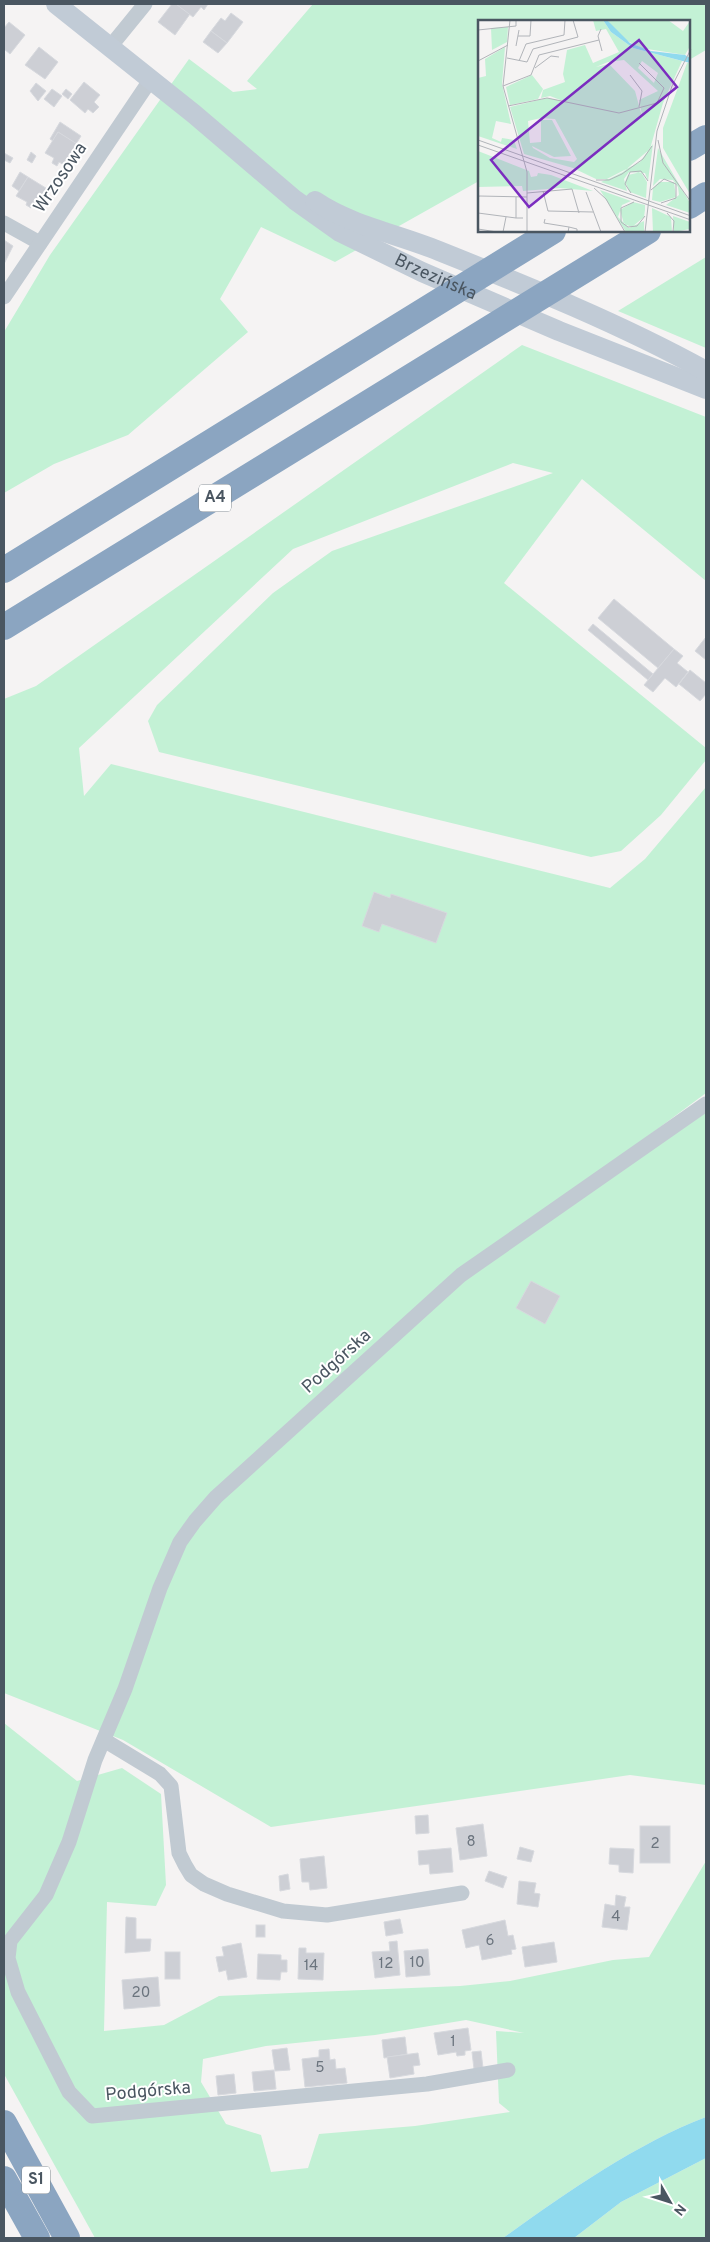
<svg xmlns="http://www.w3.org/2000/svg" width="710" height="2242" viewBox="0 0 710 2242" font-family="Overpass,sans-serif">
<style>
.green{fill:#c3f1d5;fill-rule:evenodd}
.water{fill:#90daee}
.building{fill:#cdcfd5;stroke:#d7d9de}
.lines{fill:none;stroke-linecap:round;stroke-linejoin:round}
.street{stroke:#c1cad2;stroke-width:15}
.secondary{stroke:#c1cbd6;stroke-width:20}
.highway{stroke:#8ba5c1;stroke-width:26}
.labels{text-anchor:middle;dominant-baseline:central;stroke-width:4;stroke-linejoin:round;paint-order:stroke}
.number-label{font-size:15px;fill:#6b747e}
.shield{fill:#fff;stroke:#808990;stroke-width:1}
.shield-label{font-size:16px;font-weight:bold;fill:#4a5661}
.street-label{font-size:18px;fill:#4a5661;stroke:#fff}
.inset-road{fill:none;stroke:#b1b4b9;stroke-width:1}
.view{fill:#7b2cbf;fill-opacity:0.15;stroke:#7b2cbf;stroke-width:2.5}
.inset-edge{fill:none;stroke:#4a5661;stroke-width:2.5}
</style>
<rect width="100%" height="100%" fill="#f5f3f3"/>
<g class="green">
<polygon points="313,4 706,4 706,50 689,60 689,21 479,21 479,181 335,262 261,227 220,299 248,332 128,435 54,464 4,493 4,332 50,255 189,59 233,92 257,89 247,81"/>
<polygon points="706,257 706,348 618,311"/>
<polygon points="522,345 706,417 706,581 582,479 504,583 706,748 706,760 661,815 621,851 591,857 159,752 148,721 157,705 273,593 332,551 553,473 513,463 293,549 79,748 84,796 111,764 610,888 645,859 706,787 706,1093 640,1142 706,1103 706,1785 630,1775 271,1827 123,1740 4,1693 4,699 36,686"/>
<path d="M 4,1723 L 77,1781 L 122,1768 L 161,1794 L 166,1885 L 156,1906 L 107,1902 L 104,2031 L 164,2025 L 219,1996 L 460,1986 L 510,1981 L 613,1960 L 649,1957 L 706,1861 L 706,2117 C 637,2143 563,2195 503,2238 L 95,2238 L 4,2074 ZM 466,2020 L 524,2033 L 496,2031 L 499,2103 L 510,2112 L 415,2126 L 319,2134 L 308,2168 L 271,2172 L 261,2135 L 226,2124 L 201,2082 L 203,2059 L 266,2046 L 375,2035 Z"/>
<polygon points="706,2158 706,2238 574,2238 621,2202"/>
</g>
<path class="water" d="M 706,2117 L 706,2158 L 621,2202 L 574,2238 L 503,2238 C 563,2195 637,2143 706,2117 Z"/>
<g class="building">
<polygon points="172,4 176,4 190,14 175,35 158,22"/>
<polygon points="176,4 208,4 204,10 201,7 193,17"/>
<polygon points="231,13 243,22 227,43 211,31 221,18 225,21"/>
<polygon points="9,22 25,35 10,54 4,49 4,28"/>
<polygon points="211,31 227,43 218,53 203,42"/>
<polygon points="39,47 58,62 45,79 25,65"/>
<polygon points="84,82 100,95 94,102 99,107 93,113 88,109 85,113 70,100"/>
<polygon points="36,83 46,91 38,101 30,91"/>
<polygon points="52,89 62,96 54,107 44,99"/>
<polygon points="66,89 72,94 68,99 62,94"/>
<polygon points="60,122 81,136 76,144 58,132 53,141 50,139"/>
<polygon points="58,132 77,144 64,165 59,162 57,166 52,163 54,158 45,153"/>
<polygon points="31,152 36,156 32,163 27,160"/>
<polygon points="4,153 13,158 10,163 4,160"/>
<polygon points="20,172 28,177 19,191 12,186"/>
<polygon points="28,177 49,190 38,207 34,204 31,208 26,205 27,202 16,196"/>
<polygon points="4,240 13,246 4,264"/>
<polygon points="614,599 674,649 658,668 598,618"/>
<polygon points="593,624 653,674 648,680 588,630"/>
<polygon points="706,637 706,660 695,651"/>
<polygon points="674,649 683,656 677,663 688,672 676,687 665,678 653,692 644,685"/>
<polygon points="690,670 706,683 706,694 700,701 679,684"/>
<polygon points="374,892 390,898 391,894 447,913 436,943 382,924 379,932 362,926"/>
<polygon points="531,1281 560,1296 545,1324 516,1308"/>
<polygon points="428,1815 429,1833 416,1834 415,1816"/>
<polygon points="483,1824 487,1856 460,1860 456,1828"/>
<rect x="640" y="1826" width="30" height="37"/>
<polygon points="520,1847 534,1851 531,1862 517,1859"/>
<polygon points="451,1848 453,1872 430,1874 429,1864 419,1865 418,1851"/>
<polygon points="610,1848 634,1849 633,1873 619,1872 619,1865 609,1864"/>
<polygon points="324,1856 327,1888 310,1890 309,1882 302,1882 300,1859"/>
<polygon points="489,1871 507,1877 503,1888 485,1881"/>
<polygon points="288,1874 290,1889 280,1891 279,1876"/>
<polygon points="519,1881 536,1883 534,1893 540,1894 538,1907 517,1904"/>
<polygon points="616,1895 626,1897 624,1907 630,1907 627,1930 602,1927 605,1904 615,1906"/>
<polygon points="126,1917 136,1918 136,1939 151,1939 150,1951 125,1953"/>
<polygon points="400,1919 403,1933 386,1936 384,1922"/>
<polygon points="505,1920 508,1936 513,1935 516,1949 511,1950 512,1954 482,1960 479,1945 466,1948 462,1930"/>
<rect x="256" y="1925" width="9" height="12"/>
<polygon points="397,1941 400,1975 375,1978 372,1952 390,1951 389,1942"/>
<polygon points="554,1942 557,1962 525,1967 522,1947"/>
<polygon points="241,1943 247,1977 228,1980 226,1970 219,1972 216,1957 224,1956 222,1947"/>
<polygon points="299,1948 306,1948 306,1953 324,1953 323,1980 298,1979"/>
<polygon points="428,1949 430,1975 406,1977 404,1951"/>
<rect x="165" y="1952" width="15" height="27"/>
<polygon points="258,1954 281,1955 281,1960 287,1960 287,1972 281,1972 280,1980 257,1979"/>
<polygon points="158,1977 160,2006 124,2009 122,1980"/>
<polygon points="468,2028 471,2050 465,2051 465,2055 457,2056 456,2052 438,2055 434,2033"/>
<polygon points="405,2037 407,2054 384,2058 382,2040"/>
<polygon points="287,2048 290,2070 275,2071 272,2050"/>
<polygon points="329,2049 330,2060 335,2059 336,2069 345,2068 347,2083 305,2087 302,2059 319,2057 319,2050"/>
<polygon points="481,2051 483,2068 474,2069 472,2052"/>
<polygon points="418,2053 420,2065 413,2066 414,2074 390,2078 387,2057"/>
<polygon points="274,2070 276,2089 254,2091 252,2072"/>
<polygon points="234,2074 236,2093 218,2095 216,2076"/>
</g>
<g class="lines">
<g class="street">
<polyline points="110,47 145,4"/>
<polyline points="4,223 40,243"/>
<polyline points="4,297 151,79"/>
<polyline points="104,1740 160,1774 171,1786 179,1853 185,1865 191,1875 204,1884 227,1894 283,1911 327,1915 462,1893"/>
<polyline points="508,2070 427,2084 92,2116 69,2092 18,1992 8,1958 10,1941 46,1895 69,1842 95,1760 125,1689 160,1588 180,1542 195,1521 216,1497 461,1275 706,1104"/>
</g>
<g class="secondary">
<path id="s1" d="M 56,4 L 194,114 L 295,200 L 340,232 L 422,272 L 559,331 L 706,389"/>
<path d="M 315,201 C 352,226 398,234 439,251 C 529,287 621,324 706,371"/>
</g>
<g class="highway">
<polyline points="689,148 706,138"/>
<polyline points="689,206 706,195"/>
<polyline points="4,570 553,231"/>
<polyline points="4,627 648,231"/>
<polyline points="4,2123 67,2238"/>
<polyline points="4,2179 37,2238"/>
</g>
</g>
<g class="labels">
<g class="number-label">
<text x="471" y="1842">8</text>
<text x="655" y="1844">2</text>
<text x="616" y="1917">4</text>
<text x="490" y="1941">6</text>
<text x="417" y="1963">10</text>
<text x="386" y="1964">12</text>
<text x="311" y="1966">14</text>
<text x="141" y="1993">20</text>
<text x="453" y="2042">1</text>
<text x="320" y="2068">5</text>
</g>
<g class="shield">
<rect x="199" y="484.5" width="32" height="27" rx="4"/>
<rect x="22" y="2166.5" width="28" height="27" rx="4"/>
</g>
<g class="shield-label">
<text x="215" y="498">A4</text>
<text x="36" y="2180">S1</text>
</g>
<g class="street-label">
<text transform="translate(61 178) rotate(-56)">Wrzosowa</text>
<text stroke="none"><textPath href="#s1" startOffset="470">Brzezińska</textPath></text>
<text transform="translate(337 1362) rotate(-42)">Podgórska</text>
<text transform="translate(148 2092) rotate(-5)">Podgórska</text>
</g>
</g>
<g transform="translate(478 20)">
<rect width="212" height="212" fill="#f5f3f3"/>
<path d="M 115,0 L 125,0 L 133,12 L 155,28 L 204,41 L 185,83 L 172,129 L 145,152 L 131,159 L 118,159 L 95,148 L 46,134 L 32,87 L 69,78 L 85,81 L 72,76 L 63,78 L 65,70 L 87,62 L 85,54 L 89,30 L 107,25 L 115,43 L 141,32 L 128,9 L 118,11 ZM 146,40 L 180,71 L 161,80 L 165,100 L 157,71 L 131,44 L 118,47 L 130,42 ZM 164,41 L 180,53 L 176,63 L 160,48 ZM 63,98 L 77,99 L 99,139 L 96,142 L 72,138 L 55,128 L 54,126 L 76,137 L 93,136 L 74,100 L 63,100 L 63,122 L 52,123 L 50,101 ZM 129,0 L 190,0 L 205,11 L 212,1 L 212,26 L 207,35 L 163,28 L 144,18 ZM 30,7 L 29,22 L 14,30 L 13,8 ZM 27,27 L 24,64 L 33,104 L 18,101 L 14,118 L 23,122 L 24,118 L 36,120 L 39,129 L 0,116 L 0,58 L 8,56 L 7,39 ZM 209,43 L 212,43 L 212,174 L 185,128 L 185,108 ZM 54,55 L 65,69 L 60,79 L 32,85 L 28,67 ZM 175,124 L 170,161 L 167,153 L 151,152 L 146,159 L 149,171 L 123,162 L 162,142 ZM 180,128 L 212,183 L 212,193 L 188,185 L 201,175 L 200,167 L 195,160 L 182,159 L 175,166 ZM 0,131 L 51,151 L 53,157 L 59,156 L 60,153 L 73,155 L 115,171 L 82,168 L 45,171 L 44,166 L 0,167 ZM 163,152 L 169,162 L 168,178 L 152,172 L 147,162 L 150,155 ZM 181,162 L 196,162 L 198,177 L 182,182 L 174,180 L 175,168 ZM 122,170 L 153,181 L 144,185 L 140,197 L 151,208 L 166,201 L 166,212 L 148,212 ZM 155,182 L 167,185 L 167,190 L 166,197 L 154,207 L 146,204 L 142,190 ZM 174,188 L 193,197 L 194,212 L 175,212 ZM 195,196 L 212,202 L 212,209 L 196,212 Z" fill="#c3f1d5" fill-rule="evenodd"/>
<path d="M 125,0 L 129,0 L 152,23 L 173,31 L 207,35 L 212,38 L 212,43 L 155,28 L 133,12 Z" fill="#90daee"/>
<path class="inset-road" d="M 32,0 L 25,66 L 49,152 L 49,212M 123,9 L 120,16 L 124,31M 0,10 L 38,6 L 38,0M 40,16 L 52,16 L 53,0M 38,26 L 41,10M 29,38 L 49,42 L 55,29 L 100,17 L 95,0M 0,41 L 30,25M 41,41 L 48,24 L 86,15 L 87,0M 57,48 L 73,36 L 81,37M 152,55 L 164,71 L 161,87M 25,66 L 53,55 L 61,35 L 121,20M 30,86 L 69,78 L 141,93 L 179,83 L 186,68 L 161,43M 0,120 L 213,196M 180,120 L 185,143 L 213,182M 0,125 L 213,200M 118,160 L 131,160 L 144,154 L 165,139 L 174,126M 116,168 L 128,179 L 147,212M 173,170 L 186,159 L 198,164 L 198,178 L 183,183M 65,171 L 70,191 L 115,192M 108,172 L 123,212M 49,173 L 94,169 L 101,193M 153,173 L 147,164 L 152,152 L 163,151 L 170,161M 38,177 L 38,198 L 45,198M 0,179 L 1,176 L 49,177M 156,182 L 143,188 L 143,202 L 150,207 L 159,206 L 167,196M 0,193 L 38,198M 189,193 L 196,201 L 195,212M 67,199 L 66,203 L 91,207M 0,209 L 19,212M 25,212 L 28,197M 90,212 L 91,207 L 99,209 L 99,212M 167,212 L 179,111 L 194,66 L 213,29"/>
<path class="view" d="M 161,20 L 199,67 L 51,187 L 13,140 Z"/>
<rect width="212" height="212" class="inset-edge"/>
</g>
<rect width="710" height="2242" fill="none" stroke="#4a5661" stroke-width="10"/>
<g transform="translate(670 2202) rotate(129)" stroke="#ffffff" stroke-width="4" paint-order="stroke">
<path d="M0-4L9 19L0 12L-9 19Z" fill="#4a5661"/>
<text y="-8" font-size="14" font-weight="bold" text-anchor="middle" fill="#4a5661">N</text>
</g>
</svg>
